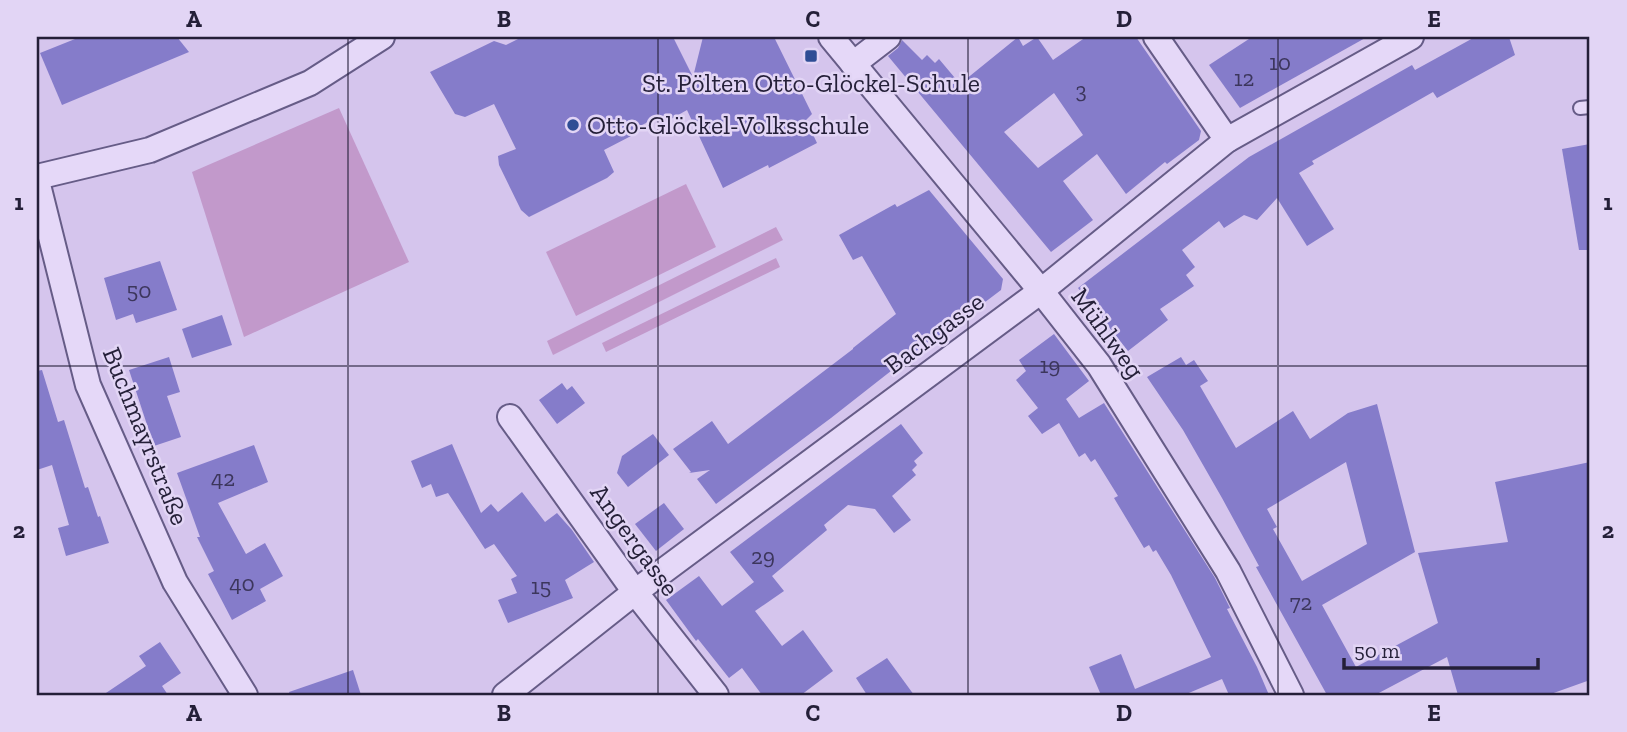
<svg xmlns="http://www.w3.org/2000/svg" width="1627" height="732" viewBox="0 0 1627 732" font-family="'Zilla Slab',serif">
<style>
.green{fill:#c299cb}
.building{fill:#857cca;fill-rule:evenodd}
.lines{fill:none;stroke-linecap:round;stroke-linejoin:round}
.service-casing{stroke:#665c87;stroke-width:16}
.minor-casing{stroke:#665c87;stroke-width:28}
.service{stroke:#e5d8f8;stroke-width:12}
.minor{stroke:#e5d8f8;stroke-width:24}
.grid{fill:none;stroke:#241f38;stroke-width:2;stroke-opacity:0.55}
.poi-dot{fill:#2e4d95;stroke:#e2d5f5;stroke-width:2.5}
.labels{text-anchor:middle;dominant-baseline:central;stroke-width:5;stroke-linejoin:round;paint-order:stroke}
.number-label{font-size:23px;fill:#3c365c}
.poi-label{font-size:26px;fill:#241f38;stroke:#e2d5f5}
.street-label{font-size:26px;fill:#241f38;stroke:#e2d5f5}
.neatline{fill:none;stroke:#241f38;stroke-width:2.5}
.grid-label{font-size:23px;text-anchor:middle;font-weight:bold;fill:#241f38}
</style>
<rect width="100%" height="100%" fill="#d5c5ed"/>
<g class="green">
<polygon points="339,108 409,262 244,337 192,172"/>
<polygon points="686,184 716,247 576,316 546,252"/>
<polygon points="776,227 783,240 553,355 547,341"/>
<polygon points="776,258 780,267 606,352 602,343"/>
</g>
<g class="building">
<polygon points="80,37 177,37 189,52 62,105 40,53"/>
<polygon points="522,37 673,37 693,77 703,37 774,37 812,114 806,120 817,143 769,168 768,165 723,188 687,110 664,123 652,120 636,128 631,136 604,150 614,172 607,178 529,217 521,210 499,165 498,156 516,149 494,104 465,117 455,114 430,72 494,41 506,45"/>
<path d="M 1018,37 L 1023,46 L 1037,37 L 1053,60 L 1086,37 L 1136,37 L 1201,131 L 1199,140 L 1167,164 L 1165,162 L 1126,194 L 1097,154 L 1063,181 L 1093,220 L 1051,252 L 888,56 L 898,48 L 902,40 L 922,60 L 927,55 L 935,63 L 939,59 L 960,84 ZM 1054,93 L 1083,135 L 1038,168 L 1004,132 Z"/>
<polygon points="1252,37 1367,37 1240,108 1209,65"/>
<polygon points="1475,37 1509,37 1515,55 1437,98 1433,92 1312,161 1314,164 1299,173 1334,229 1307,246 1277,198 1257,220 1244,215 1224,228 1219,221 1182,250 1195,267 1186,275 1194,286 1160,309 1168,320 1128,351 1078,288 1249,157 1412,65 1415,70"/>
<polygon points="1590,144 1590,250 1579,250 1562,149"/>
<polygon points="929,190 1003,279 1001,290 935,340 933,338 831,418 716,504 697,479 710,470 689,473 691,472 673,449 712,421 728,444 853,349 853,348 896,314 862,256 853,260 839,235 895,204 897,207"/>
<polygon points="160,261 177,310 136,323 133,314 116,320 104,278"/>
<polygon points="222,315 232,345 192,358 182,329"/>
<polygon points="1054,334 1089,381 1066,399 1079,418 1104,403 1215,578 1230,608 1227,609 1257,667 1269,695 1229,695 1222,679 1184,695 1101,695 1089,667 1121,654 1135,689 1211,657 1171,575 1156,550 1153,552 1149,545 1144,548 1114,498 1118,496 1095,459 1091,462 1085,453 1079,457 1059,423 1042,434 1028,416 1038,408 1016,380 1026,371 1019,360"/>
<polygon points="169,357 180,392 167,396 181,437 154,446 129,370"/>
<path d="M 1181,357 L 1186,365 L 1194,360 L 1208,381 L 1200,386 L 1236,448 L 1293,411 L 1310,439 L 1348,413 L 1377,404 L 1415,552 L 1322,605 L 1356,667 L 1438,623 L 1418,553 L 1508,542 L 1495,482 L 1590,462 L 1590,680 L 1548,695 L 1458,695 L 1447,657 L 1375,695 L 1327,695 L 1256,567 L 1259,566 L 1222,498 L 1183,430 L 1147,377 ZM 1346,462 L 1367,544 L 1302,581 L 1273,529 L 1277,527 L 1267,509 Z"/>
<polygon points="42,370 58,422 64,420 85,488 88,487 98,517 100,516 109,543 66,556 58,528 69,525 52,465 37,470 37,371"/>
<polygon points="562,383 567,390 572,386 585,403 557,424 539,400"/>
<polygon points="901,424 923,453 914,461 917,465 912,470 916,475 892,496 911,520 894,533 875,509 848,505 824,525 827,530 772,576 784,591 755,611 782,646 803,630 833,671 801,695 762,695 742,668 729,678 698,639 696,641 666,600 699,576 722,606 754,582 730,552"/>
<polygon points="653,434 669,455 628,487 617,473 622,456"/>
<polygon points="452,444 481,513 491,504 498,512 522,492 545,522 557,513 572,530 594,562 565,580 573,598 508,623 498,600 517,593 511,579 517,576 494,544 485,549 448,493 436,497 431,484 422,488 411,461"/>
<polygon points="254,445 268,482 218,503 246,554 265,543 283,576 260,589 266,601 232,620 208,574 214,571 197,537 200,537 177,473"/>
<polygon points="664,503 684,529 656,551 635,524"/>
<polygon points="160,642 181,673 162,686 168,695 103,695 146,666 139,656"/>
<polygon points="887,658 914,695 867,695 856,678"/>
<polygon points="353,670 361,695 290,695 289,692"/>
</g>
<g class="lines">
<defs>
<polyline id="service" points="1580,108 1590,107"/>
<g id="minor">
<polyline points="831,37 1041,291 1099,365 1228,571 1291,695"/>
<polyline points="1156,37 1227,140"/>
<polyline points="853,64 888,37"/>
<polyline points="37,177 150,150 310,83 382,37"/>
<polyline points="37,181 88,385 175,582 245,695"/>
<polyline points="510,417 635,592 716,695"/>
<polyline points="505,695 635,592 1041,291 1227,140 1411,37"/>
</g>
</defs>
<use href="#service" class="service-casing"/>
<use href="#minor" class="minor-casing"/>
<use href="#service" class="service"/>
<use href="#minor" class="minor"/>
</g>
<path class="grid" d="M 348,37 L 348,695M 658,37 L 658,695M 968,37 L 968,695M 1278,37 L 1278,695M 37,366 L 1590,366"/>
<g class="poi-dot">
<rect x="804" y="49" width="14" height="14" rx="3.5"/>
<circle cx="573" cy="125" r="7"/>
</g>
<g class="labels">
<g class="number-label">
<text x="1280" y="62">10</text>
<text x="1244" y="78">12</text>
<text x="1081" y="90">3</text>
<text x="139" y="290">50</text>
<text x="1050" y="365">19</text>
<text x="223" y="478">42</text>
<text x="763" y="556">29</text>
<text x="242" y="583">40</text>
<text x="541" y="586">15</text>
<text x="1301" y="602">72</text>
</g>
<g class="poi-label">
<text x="811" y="83">St. Pölten Otto-Glöckel-Schule</text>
<text x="587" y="125" text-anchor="start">Otto-Glöckel-Volksschule</text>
</g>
<g class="street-label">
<text transform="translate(934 333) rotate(-37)">Bachgasse</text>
<text transform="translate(1108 333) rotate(54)">Mühlweg</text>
<text transform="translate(146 436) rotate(68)">Buchmayrstraße</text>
<text transform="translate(635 540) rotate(54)">Angergasse</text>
</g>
</g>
<rect width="1627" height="732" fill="none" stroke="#e2d5f5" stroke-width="77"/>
<path d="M1344 658v10h194v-10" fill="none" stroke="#241f38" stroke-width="3.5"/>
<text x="1354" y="658" font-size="21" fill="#241f38" stroke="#e2d5f5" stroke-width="5" paint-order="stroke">50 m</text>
<rect x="38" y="38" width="1550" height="656" class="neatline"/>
<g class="grid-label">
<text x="194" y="27">A</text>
<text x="504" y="27">B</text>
<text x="813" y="27">C</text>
<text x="1124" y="27">D</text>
<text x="1434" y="27">E</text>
<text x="19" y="210">1</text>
<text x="1608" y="210">1</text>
<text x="19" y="538">2</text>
<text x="1608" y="538">2</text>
<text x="194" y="721">A</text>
<text x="504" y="721">B</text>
<text x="813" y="721">C</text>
<text x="1124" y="721">D</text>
<text x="1434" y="721">E</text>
</g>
</svg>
